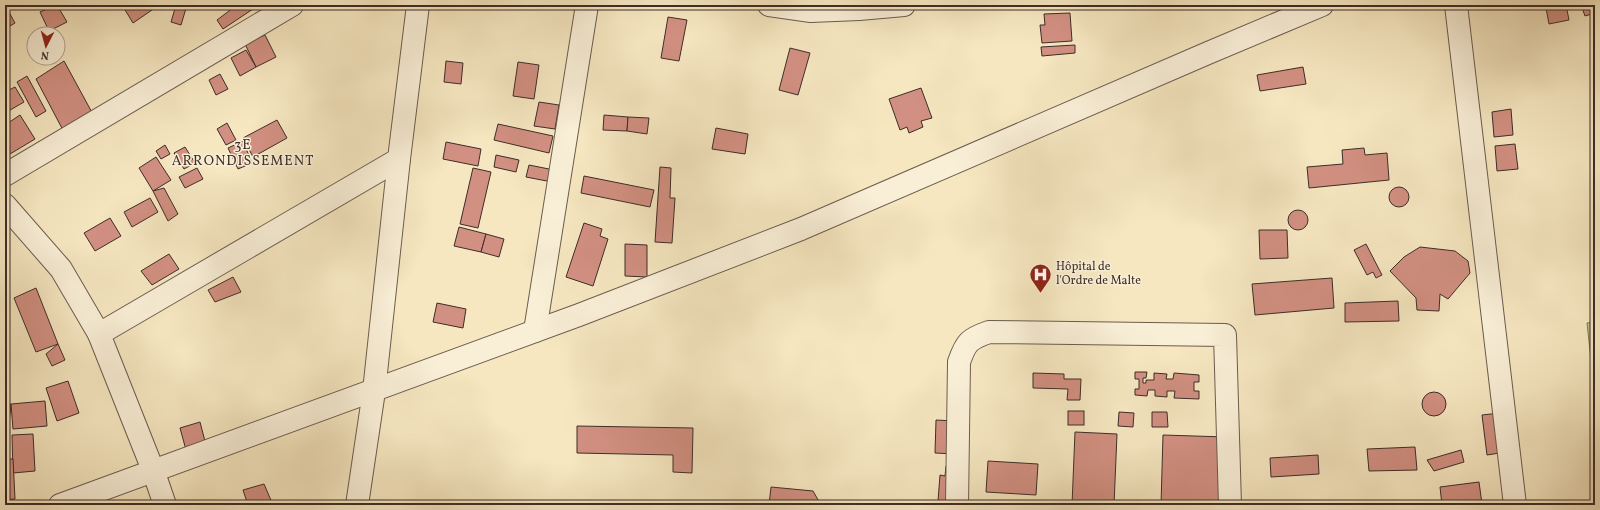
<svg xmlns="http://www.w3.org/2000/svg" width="1600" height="510" viewBox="0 0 1600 510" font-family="Vollkorn,serif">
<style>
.green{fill:#c0c490;stroke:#7e785c}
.building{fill:#d29082;stroke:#3d2d27}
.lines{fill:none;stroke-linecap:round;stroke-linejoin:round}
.minor-casing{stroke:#6b5c4e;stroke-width:24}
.minor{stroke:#f9efd7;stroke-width:22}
.labels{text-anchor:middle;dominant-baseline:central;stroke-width:3;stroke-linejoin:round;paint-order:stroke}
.poi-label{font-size:12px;fill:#3d2d27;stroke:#f9efd7;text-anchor:start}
.quarter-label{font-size:14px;letter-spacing:1px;fill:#3d2d27;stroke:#f9efd7}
</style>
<rect width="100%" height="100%" fill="#f6e7c1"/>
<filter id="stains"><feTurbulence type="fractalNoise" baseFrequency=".005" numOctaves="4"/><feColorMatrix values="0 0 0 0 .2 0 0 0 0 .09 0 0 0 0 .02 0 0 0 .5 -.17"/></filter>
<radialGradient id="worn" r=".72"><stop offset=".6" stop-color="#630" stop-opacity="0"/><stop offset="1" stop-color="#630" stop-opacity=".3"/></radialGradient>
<polygon class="green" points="1595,322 1595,397 1587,323"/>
<g class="building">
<polygon points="5,5 15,23 5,29"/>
<polygon points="57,5 67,22 49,31 40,12"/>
<polygon points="122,5 148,5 152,10 133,23"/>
<polygon points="176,5 187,5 181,25 171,22"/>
<polygon points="237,5 259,5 223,29 217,20"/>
<polygon points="1342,5 1351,5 1344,9"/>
<polygon points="1354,5 1364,5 1356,8"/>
<polygon points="1560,5 1566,5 1569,20 1549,24 1546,8"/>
<polygon points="1581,5 1595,5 1595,13 1585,16"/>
<polygon points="1070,13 1072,41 1042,43 1040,25 1045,25 1044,14"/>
<polygon points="668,17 687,20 679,61 661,58"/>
<polygon points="265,35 276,57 256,67 245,44"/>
<polygon points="1075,45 1075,53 1042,56 1041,47"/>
<polygon points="790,48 810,53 798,95 779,90"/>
<polygon points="246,50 256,67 240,76 231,58"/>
<polygon points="64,61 95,118 65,134 36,79"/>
<polygon points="446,61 463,63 461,84 444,82"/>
<polygon points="518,62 539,65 534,99 513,96"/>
<polygon points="1303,67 1306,84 1260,91 1257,75"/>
<polygon points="220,74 228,89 216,95 209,80"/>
<polygon points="27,76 46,111 36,117 17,82"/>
<polygon points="15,87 24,102 5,113 5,92"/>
<polygon points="921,88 932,118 921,121 923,127 909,133 907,127 900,130 889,99"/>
<polygon points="539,102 559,105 555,129 534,126"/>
<polygon points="1511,109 1513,135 1494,137 1492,112"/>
<polygon points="20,115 35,139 5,157 5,125"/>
<polygon points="604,115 628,117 627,131 603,130"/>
<polygon points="628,117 649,118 647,134 627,131"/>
<polygon points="277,120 287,138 253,157 243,138"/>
<polygon points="227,123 236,140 226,145 217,129"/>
<polygon points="498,124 553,136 549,153 494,140"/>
<polygon points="716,128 748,134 745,154 712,149"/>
<polygon points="243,141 252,163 238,169 228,148"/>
<polygon points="446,142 481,149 478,166 443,159"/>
<polygon points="1515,144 1518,169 1497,171 1495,146"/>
<polygon points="165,145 170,154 161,159 156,151"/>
<polygon points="185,147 195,163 184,169 174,153"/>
<polygon points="1364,148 1365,155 1387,153 1389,180 1309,188 1307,167 1343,164 1342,150"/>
<polygon points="496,155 519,160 516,172 494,167"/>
<polygon points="156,157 171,180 153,191 139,168"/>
<polygon points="529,165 554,170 552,182 526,177"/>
<polygon points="660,167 671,168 670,198 675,198 672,243 655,242"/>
<polygon points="197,168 203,179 185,188 179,177"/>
<polygon points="473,168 491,172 478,228 460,224"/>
<polygon points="584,176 654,190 650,207 581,193"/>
<circle cx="1399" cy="197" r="10"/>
<polygon points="164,188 178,214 168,221 153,191"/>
<polygon points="150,198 158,212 132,227 124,212"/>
<circle cx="1298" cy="220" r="10"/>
<polygon points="110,218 121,236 95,251 84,233"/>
<polygon points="584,223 602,229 600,236 608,239 593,286 566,277"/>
<polygon points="459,227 486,234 481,252 454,246"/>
<polygon points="1259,230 1287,230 1288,258 1260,259"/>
<polygon points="486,234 504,239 499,257 481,252"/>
<polygon points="625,244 647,245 647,277 625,276"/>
<polygon points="1366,244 1382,275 1376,278 1373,272 1367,275 1354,250"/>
<polygon points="1420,247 1455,251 1468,261 1470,273 1448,299 1440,294 1439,311 1417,310 1416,298 1390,271 1404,257"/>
<polygon points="169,254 179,269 152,285 141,271"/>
<polygon points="233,277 241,292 215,302 208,290"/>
<polygon points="1332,278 1334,308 1255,315 1252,284"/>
<polygon points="36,288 58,344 36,352 14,298"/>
<polygon points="1398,301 1399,321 1345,322 1345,303"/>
<polygon points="437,303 466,309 463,328 433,322"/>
<polygon points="58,344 65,360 52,366 46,354"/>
<polygon points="1135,372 1147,372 1146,378 1143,378 1143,383 1146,383 1146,380 1154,380 1154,373 1167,374 1166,379 1173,379 1174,373 1199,375 1199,382 1194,382 1194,391 1199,391 1199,399 1174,398 1175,391 1167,391 1167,397 1155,396 1155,390 1148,390 1147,396 1135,395 1135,389 1139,389 1139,379 1135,379"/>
<polygon points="1033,373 1064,374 1064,379 1081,379 1080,400 1067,400 1068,389 1033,388"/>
<polygon points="68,381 79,413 57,421 46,388"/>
<circle cx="1434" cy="404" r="12"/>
<polygon points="45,401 47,426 13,429 11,404"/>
<polygon points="5,404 11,404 8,433 5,433"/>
<rect x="1068" y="411" width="16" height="14"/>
<polygon points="1119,412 1134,413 1133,427 1118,426"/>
<polygon points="1152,412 1167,412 1168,427 1152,427"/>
<polygon points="1500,413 1506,452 1487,455 1482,415"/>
<polygon points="936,420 955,421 954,454 935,453"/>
<polygon points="200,422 206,445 186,450 180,428"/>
<polygon points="577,426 693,428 692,473 673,472 673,455 577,453"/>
<polygon points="1075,432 1117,434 1114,505 1072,505"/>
<polygon points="5,433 8,433 7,454 5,454"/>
<polygon points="33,434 35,471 13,473 12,435"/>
<polygon points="1163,435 1226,437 1224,505 1161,505"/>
<polygon points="1415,447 1417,470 1369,471 1367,449"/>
<polygon points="1461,450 1464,462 1434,471 1427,460"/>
<polygon points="1318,455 1319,474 1271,477 1270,458"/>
<polygon points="5,459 13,459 15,499 5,500"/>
<polygon points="988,461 1038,464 1036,495 986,492"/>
<polygon points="946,466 955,466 952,505 944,505 944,502 938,501 940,475 945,476"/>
<polygon points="1479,482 1482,504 1442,505 1440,487"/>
<polygon points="264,484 273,505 248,505 243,490"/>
<polygon points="771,487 813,491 821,505 769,505"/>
</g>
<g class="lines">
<defs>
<g id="minor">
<polyline points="769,5 811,11 859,9 904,5"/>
<polyline points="1456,5 1515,505"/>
<polyline points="5,175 292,5"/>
<polyline points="5,205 61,269 99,334 153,470 165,505"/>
<polyline points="535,331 587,5"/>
<polyline points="99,334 399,159"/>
<polyline points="60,505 579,315 801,229 1208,53 1322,5"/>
<polyline points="357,505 374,391 399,159 418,5"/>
<path d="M 957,505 L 959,362 C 966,342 969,339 989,332 L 1225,335 L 1230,505"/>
</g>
</defs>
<use href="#minor" class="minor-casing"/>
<use href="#minor" class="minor"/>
</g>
<defs>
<symbol id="hospital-pin" viewBox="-11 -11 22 30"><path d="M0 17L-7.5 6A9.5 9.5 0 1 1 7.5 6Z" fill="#8f2418" stroke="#f9efd7"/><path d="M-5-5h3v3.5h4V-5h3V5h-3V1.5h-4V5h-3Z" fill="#fff"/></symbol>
</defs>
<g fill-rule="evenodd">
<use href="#hospital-pin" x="1028" y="262" width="25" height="34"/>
</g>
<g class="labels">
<g class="poi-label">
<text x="1056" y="267">Hôpital de<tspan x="1056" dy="14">l'Ordre de Malte</tspan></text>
</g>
<g class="quarter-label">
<text x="243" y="145">3E<tspan x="243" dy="16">ARRONDISSEMENT</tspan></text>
</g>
</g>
<rect width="1600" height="510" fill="none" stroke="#f6e7c1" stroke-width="20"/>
<rect x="6" y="6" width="1588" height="498" fill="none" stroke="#3d2d27" stroke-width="2"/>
<rect x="10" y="10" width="1580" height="490" fill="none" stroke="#3d2d27"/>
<g transform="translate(46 46) rotate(186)"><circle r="19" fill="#f9efd7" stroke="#aea191"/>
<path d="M0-3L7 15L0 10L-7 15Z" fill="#8f2418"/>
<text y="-6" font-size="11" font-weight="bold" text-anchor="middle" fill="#3d2d27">N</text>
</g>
<rect width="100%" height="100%" filter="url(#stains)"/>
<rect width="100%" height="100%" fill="url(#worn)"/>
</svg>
